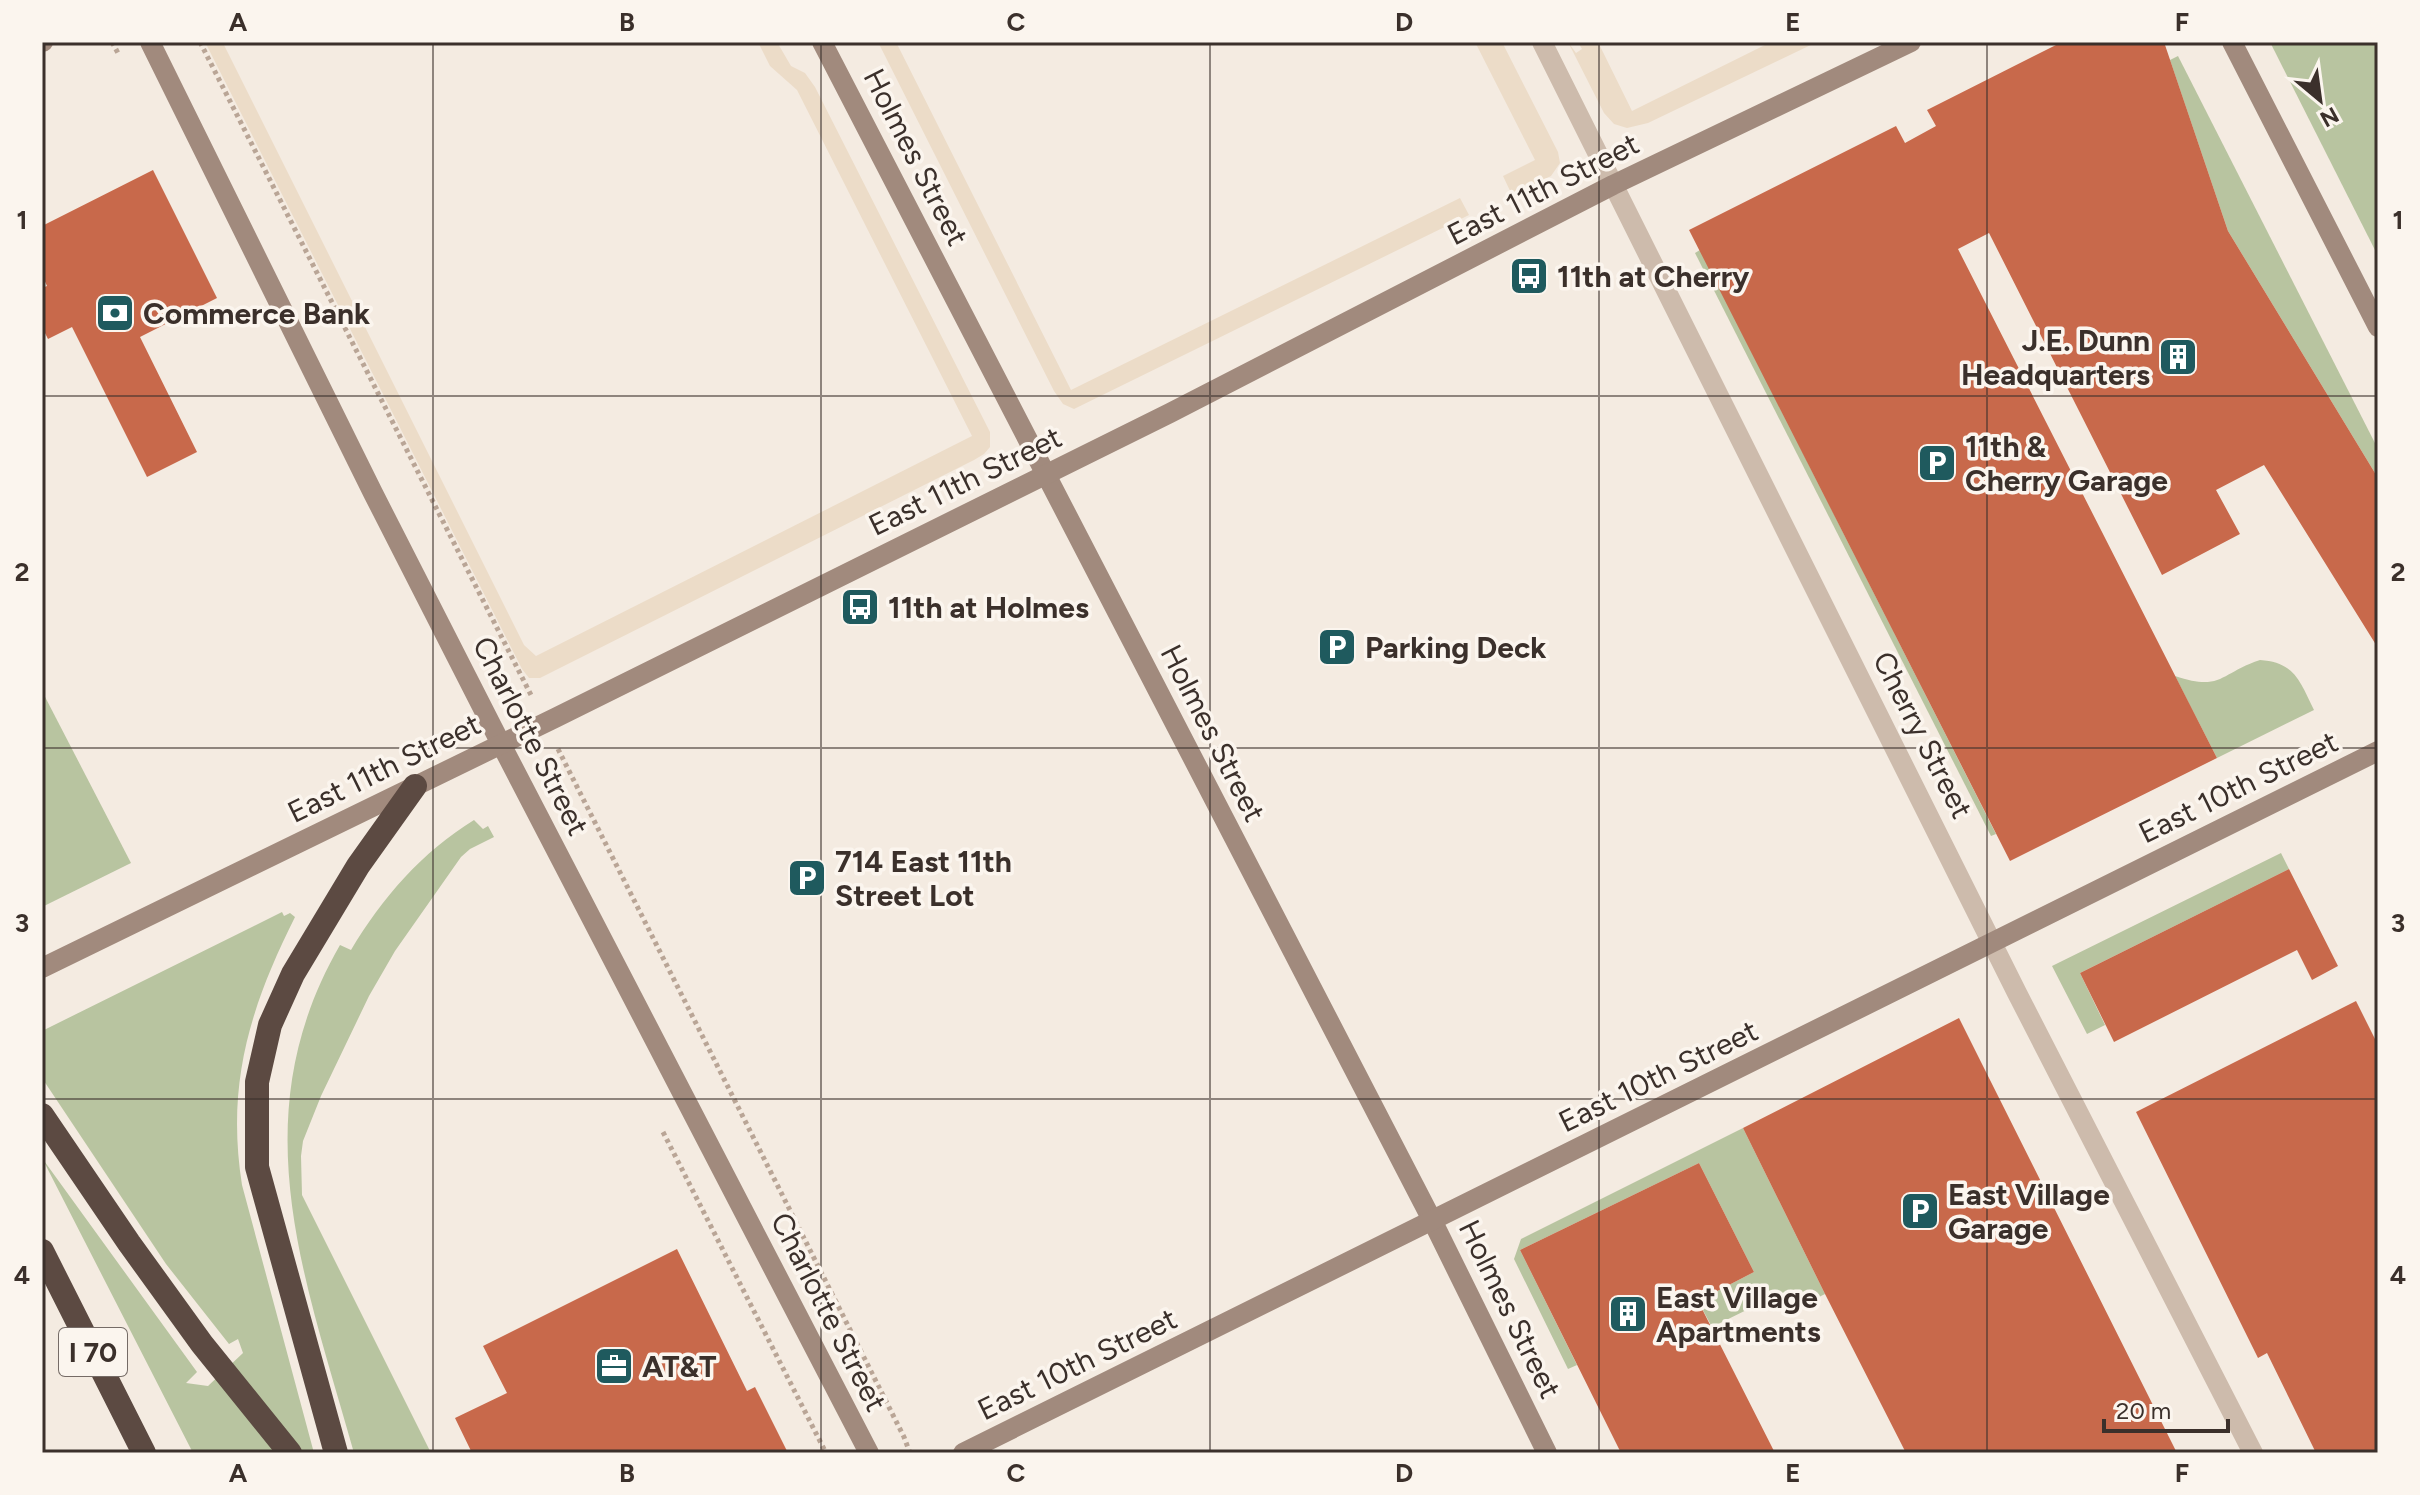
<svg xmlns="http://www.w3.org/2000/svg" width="2420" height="1495" viewBox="0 0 2420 1495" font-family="Figtree,sans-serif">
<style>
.green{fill:#b8c4a0}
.plaza{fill:#ecdcc8}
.building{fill:#c8694b}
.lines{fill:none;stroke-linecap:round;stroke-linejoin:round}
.path{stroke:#b9a596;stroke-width:5;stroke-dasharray:4 4;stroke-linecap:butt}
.street{stroke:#cdbbac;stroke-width:20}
.secondary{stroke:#a18a7d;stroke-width:20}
.highway{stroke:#5c4a42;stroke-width:24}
.grid{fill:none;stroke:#3b302b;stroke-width:2;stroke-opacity:0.55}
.labels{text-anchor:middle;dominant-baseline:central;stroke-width:7;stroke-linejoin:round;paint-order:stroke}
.shield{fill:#fbf5ee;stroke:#756b66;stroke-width:2}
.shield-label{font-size:28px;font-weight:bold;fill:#3b302b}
.street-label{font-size:30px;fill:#3b302b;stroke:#fbf5ee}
.poi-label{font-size:30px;font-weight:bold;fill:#3b302b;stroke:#fbf5ee;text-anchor:start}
.neatline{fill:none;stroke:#3b302b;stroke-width:3}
.grid-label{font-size:26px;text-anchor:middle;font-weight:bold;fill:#3b302b}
</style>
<rect width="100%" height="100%" fill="#f4ebe1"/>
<g class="green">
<polygon points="2270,42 2378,42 2378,256"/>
<polygon points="2178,56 2378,449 2378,478 2228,231 2170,60"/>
<polygon points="1700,250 1996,834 1991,836 1695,253"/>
<path d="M 2260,660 C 2295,662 2300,682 2314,710 L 2217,758 L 2175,676 C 2222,692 2220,673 2260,660 Z"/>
<polygon points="42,691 131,863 42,907"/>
<path d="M 474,820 L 483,829 L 488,826 L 494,837 L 470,849 L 461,857 L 395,951 L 369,996 L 321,1096 L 303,1141 L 301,1156 L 302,1195 L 431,1453 L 354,1453 C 305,1278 240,1118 340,945 L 351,950 C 382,898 422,852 474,820 Z"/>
<polygon points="2281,853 2289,869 2080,973 2105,1025 2087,1034 2052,966"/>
<path d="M 282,912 L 284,916 L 290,913 L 295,917 C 250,1007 226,1084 242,1185 L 314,1453 L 193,1453 L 42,1158 L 197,1372 L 186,1383 L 208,1386 L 243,1353 L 238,1339 L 229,1344 L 166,1264 L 42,1078 L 42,1031 Z"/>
<polygon points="1743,1128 1825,1294 1791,1311 1781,1293 1712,1327 1698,1301 1754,1272 1699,1163 1520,1250 1577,1365 1568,1369 1514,1259 1521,1239"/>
</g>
<g class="plaza">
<polygon points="205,42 229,42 224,45 524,645 536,656 972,436 797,90 770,66 758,42 777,42 791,66 805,73 815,87 990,432 990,447 984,454 974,460 540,678 529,678 522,669"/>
<polygon points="878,42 896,42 1071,390 1460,198 1469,215 1074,409 1063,404 1054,391"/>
<polygon points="1475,42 1502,42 1558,152 1560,163 1551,176 1512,195 1503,176 1535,160"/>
<polygon points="1568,42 1576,53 1582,49 1578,42 1598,42 1632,111 1771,42 1817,42 1648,123 1627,128 1614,124 1604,113"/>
</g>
<g class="building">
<polygon points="2062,42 2164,42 2228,231 2378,478 2378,648 2264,465 2216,490 2240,534 2162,575 1989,233 1958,249 2217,758 2010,861 1689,230 1896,126 1905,143 1936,126 1927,110"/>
<polygon points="153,170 217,298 140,337 197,452 147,477 72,327 48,339 42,327 42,288 47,286 42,275 42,226"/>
<polygon points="2289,869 2338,966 2312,980 2297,950 2114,1042 2080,973"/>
<polygon points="2356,1001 2378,1045 2378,1453 2316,1453 2267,1353 2258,1358 2136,1112"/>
<polygon points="1959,1018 1986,1072 2177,1453 1906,1453 1825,1294 1743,1128"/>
<polygon points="1699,1163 1754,1272 1698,1301 1775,1453 1621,1453 1520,1250"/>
<polygon points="677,1249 747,1391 755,1387 788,1453 472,1453 455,1418 507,1393 483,1346"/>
</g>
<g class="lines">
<g class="path">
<polyline points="112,42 119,55"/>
<polyline points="200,42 532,697"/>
<polyline points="558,749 904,1437 910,1453"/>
<polyline points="663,1132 826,1453"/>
</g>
<polyline class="street" points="1542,42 2017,993 2253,1453"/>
<g class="secondary">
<polyline points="42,42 43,42"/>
<polyline points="150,42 373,493 501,744 869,1453"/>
<polyline points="822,42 1433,1222 1547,1453"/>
<polyline points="2232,42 2378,327"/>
<polyline points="42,968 555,718 1170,413 1613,185 1911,42"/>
<polyline points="963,1453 2378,751"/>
</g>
<g class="highway">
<polyline points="42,1115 129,1243 202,1344 290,1453"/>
<polyline points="42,1251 144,1453"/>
<polyline points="336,1453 257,1167 257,1082 270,1025 293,974 358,866 415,786"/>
</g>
</g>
<path class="grid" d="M 433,42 L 433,1453M 821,42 L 821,1453M 1210,42 L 1210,1453M 1599,42 L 1599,1453M 1987,42 L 1987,1453M 42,396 L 2378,396M 42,748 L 2378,748M 42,1099 L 2378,1099"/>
<defs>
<symbol id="bus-square" viewBox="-11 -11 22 22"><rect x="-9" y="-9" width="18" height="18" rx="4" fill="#1f5a5e" stroke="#fbf5ee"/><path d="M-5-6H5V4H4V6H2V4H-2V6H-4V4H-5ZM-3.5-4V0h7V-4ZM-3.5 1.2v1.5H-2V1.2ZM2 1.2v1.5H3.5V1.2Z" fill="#fff"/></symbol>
<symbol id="bank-square" viewBox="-11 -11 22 22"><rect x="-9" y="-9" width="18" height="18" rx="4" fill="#1f5a5e" stroke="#fbf5ee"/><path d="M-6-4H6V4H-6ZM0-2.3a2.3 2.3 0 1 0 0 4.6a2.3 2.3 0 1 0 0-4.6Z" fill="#fff"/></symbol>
<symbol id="building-square" viewBox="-11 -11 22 22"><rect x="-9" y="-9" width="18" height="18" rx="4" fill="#1f5a5e" stroke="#fbf5ee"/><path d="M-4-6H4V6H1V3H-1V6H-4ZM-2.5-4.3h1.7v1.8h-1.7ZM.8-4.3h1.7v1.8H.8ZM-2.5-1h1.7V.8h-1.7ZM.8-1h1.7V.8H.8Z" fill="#fff"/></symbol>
<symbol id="parking-square" viewBox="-11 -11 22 22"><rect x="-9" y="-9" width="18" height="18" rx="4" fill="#1f5a5e" stroke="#fbf5ee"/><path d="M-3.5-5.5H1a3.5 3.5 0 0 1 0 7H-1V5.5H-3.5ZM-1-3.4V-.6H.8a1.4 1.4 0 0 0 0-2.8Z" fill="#fff"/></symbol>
<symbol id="office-square" viewBox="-11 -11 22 22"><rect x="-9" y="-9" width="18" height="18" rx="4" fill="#1f5a5e" stroke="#fbf5ee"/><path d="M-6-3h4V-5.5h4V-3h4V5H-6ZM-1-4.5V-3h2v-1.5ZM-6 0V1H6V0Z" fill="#fff"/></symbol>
</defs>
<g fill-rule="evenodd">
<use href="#bus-square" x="1507" y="254" width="44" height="44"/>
<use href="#bank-square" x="93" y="291" width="44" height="44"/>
<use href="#building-square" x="2156" y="335" width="44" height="44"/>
<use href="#parking-square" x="1915" y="441" width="44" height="44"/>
<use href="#bus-square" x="838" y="585" width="44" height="44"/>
<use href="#parking-square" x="1315" y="625" width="44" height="44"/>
<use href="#parking-square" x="785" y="856" width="44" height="44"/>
<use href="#parking-square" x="1898" y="1189" width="44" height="44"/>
<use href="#building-square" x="1606" y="1292" width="44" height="44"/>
<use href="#office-square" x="592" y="1344" width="44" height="44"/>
</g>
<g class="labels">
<rect class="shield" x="59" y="1328" width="68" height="48" rx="6"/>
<g class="shield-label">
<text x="93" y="1352">I 70</text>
</g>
<g class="street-label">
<text transform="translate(916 157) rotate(63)">Holmes Street</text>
<text transform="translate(1543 189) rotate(-27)">East 11th Street</text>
<text transform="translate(965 481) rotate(-26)">East 11th Street</text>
<text transform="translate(1213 733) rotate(63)">Holmes Street</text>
<text transform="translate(1923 735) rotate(63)">Cherry Street</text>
<text transform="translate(531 736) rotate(63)">Charlotte Street</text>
<text transform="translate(384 768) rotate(-26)">East 11th Street</text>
<text transform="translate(2238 787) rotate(-26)">East 10th Street</text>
<text transform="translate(1658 1076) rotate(-26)">East 10th Street</text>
<text transform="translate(1510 1309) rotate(64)">Holmes Street</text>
<text transform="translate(829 1312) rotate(63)">Charlotte Street</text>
<text transform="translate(1077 1364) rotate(-26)">East 10th Street</text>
</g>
<g class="poi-label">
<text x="1557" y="276">11th at Cherry</text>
<text x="143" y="313">Commerce Bank</text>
<text x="2150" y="340" text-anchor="end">J.E. Dunn<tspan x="2150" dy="34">Headquarters</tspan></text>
<text x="1965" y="446">11th &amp;<tspan x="1965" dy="34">Cherry Garage</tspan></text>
<text x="888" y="607">11th at Holmes</text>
<text x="1365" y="647">Parking Deck</text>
<text x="835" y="861">714 East 11th<tspan x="835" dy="34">Street Lot</tspan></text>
<text x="1948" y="1194">East Village<tspan x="1948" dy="34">Garage</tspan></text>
<text x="1656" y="1297">East Village<tspan x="1656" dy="34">Apartments</tspan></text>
<text x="642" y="1366">AT&amp;T</text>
</g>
</g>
<rect width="2420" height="1495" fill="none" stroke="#fbf5ee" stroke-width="88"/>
<g transform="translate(2320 100) rotate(151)" stroke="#fbf5ee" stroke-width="6" paint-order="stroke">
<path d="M0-6L14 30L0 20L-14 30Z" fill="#3b302b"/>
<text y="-12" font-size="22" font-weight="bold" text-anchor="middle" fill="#3b302b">N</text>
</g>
<path d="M2104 1419v12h124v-12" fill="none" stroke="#3b302b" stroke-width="4"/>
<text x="2116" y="1419" font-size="24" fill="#3b302b" stroke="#fbf5ee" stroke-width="6" paint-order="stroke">20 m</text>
<rect x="44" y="44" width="2332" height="1407" class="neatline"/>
<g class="grid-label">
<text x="238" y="31">A</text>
<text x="627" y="31">B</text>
<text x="1016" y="31">C</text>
<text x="1404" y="31">D</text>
<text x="1793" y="31">E</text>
<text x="2182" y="31">F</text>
<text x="22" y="229">1</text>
<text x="2398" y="229">1</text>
<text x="22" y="581">2</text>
<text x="2398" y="581">2</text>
<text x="22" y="932">3</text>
<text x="2398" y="932">3</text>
<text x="22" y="1284">4</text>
<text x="2398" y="1284">4</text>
<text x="238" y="1482">A</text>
<text x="627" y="1482">B</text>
<text x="1016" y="1482">C</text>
<text x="1404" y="1482">D</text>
<text x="1793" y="1482">E</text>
<text x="2182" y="1482">F</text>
</g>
</svg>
